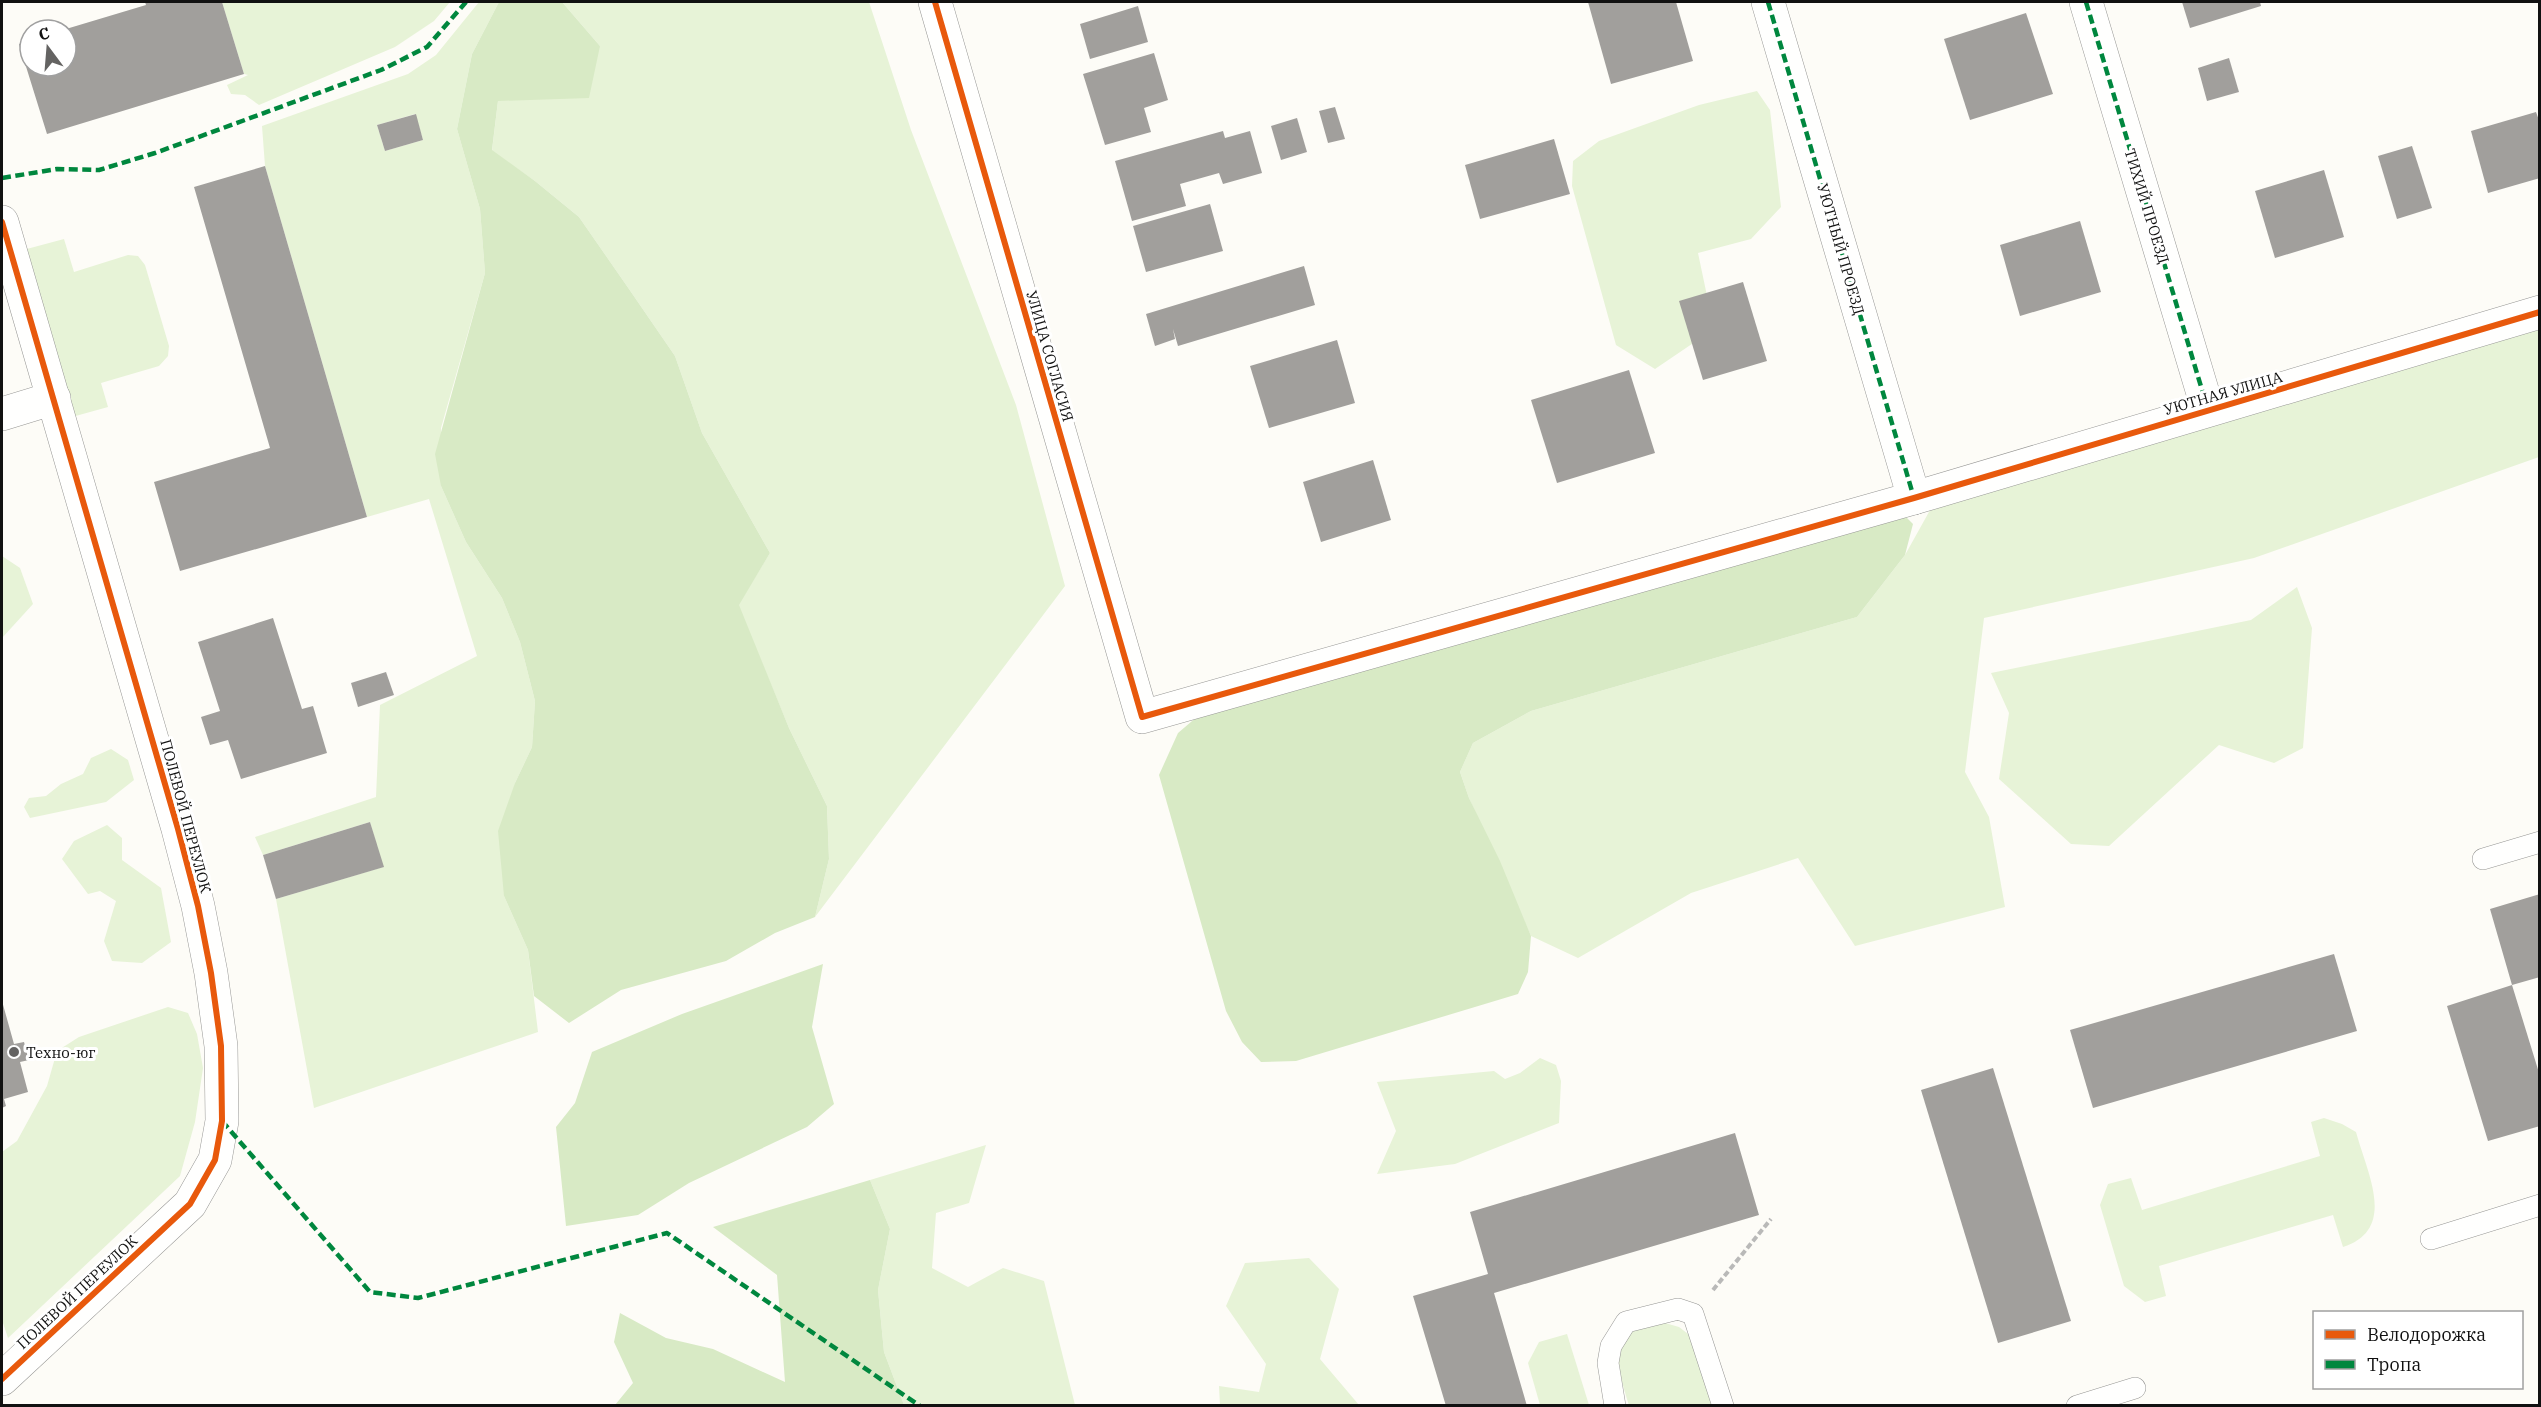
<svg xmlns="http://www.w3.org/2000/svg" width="2541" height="1407" viewBox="0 0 2541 1407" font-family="'IBM Plex Serif',serif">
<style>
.green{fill:#e7f3d7;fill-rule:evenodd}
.forest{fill:#d8eac5}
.building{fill:#a19f9c}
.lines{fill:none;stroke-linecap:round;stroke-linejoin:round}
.lane-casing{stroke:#979795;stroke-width:22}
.street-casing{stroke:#979795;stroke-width:34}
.path{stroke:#b9b9b8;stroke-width:4;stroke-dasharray:6 3;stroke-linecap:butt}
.lane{stroke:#fffffe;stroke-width:21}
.street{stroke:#fffffe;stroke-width:33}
.quiet{stroke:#00873e;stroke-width:4.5;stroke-dasharray:9 4.5;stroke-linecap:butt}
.cycleway-casing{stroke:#fff;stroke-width:10}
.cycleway{stroke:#e8590c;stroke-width:6}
.poi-dot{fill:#646362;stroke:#fff;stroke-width:2}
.labels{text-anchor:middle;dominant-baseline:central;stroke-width:6;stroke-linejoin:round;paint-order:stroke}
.street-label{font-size:15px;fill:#111;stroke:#fff}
.poi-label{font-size:15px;fill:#111;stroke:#fff;text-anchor:start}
</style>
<rect width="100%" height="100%" fill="#fdfcf7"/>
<g class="green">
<polygon points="222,2 450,2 434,21 395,47 259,105 245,95 231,94 227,85 248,75 244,74"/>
<path d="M 479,2 L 499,2 L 472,54 L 457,129 L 480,209 L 485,273 L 441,428 L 441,486 L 466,542 L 502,598 L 520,642 L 535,701 L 532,747 L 515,783 L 504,896 L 528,950 L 538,1032 L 314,1108 L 276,899 L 383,867 L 370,822 L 263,855 L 255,837 L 376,797 L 380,705 L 477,656 L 429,499 L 367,517 L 265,166 L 262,126 L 408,74 L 436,55 ZM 415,114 L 423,140 L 385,151 L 377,125 Z"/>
<polygon points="562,2 869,2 911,130 1016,405 1065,586 815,917 829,859 827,806 789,728 738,605 770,553 702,433 675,356 629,289 579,217 535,181 492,151 498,101 600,46"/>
<polygon points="1757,91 1770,110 1781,207 1751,239 1698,253 1714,329 1655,369 1616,345 1572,186 1573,161 1599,141 1699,105"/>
<polygon points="64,239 74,272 128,255 138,256 145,265 169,346 168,356 159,366 101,383 108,407 72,417 23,250"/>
<polygon points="2539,328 2539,457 2254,558 1984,618 1965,772 1989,817 2005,907 1855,946 1798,858 1691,893 1578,958 1531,936 1469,798 1460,772 1473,743 1531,711 1857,617 1905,555 1934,503"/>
<polygon points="2,556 20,568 33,604 2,638"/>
<polygon points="2297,587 2312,628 2303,748 2274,763 2219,745 2109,846 2071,844 1999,779 2009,713 1991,673 2251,620"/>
<polygon points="111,749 128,760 134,780 106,802 30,818 24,807 29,798 46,796 61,784 83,774 91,758"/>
<polygon points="107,825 122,838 122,860 161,888 171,942 142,963 112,961 104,941 116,901 100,891 88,894 62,859 74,841"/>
<polygon points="168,1007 188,1013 197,1034 203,1068 195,1122 180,1176 8,1338 2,1320 2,1152 17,1141 47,1086 57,1051 79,1037"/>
<polygon points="1540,1058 1556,1065 1561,1081 1559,1123 1455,1164 1377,1174 1396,1131 1377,1082 1494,1071 1505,1079 1520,1073"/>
<path d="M 2324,1118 L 2342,1124 L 2356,1132 C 2367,1173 2398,1229 2343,1247 L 2333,1215 L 2159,1266 L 2166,1296 L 2145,1302 L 2124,1286 L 2100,1205 L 2108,1184 L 2131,1178 L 2142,1210 L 2320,1156 L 2311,1122 Z"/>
<polygon points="986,1145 969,1203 936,1213 932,1268 968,1287 1003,1268 1044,1281 1075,1405 904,1405 884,1352 878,1290 890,1229 870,1180"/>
<polygon points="1309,1258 1339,1289 1320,1359 1359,1405 1220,1405 1219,1386 1259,1392 1266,1364 1226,1306 1245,1263"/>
<path d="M 1665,1323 L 1679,1327 L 1692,1337 L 1717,1405 L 1629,1405 C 1622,1381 1607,1343 1637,1328 C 1644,1324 1657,1324 1665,1323 Z"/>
<polygon points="1567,1334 1589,1405 1540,1405 1528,1363 1539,1342"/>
</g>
<g class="forest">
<polygon points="499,2 562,2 600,46 589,98 498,101 492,150 535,181 579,217 629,289 675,356 702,433 770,553 739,605 789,728 827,806 829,859 815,917 775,933 726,961 621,990 569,1023 534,996 528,950 504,896 498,831 515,783 532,747 535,701 520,642 502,598 466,542 441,486 435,454 485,273 480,209 457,129 472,54"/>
<polygon points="1880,491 1913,524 1905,555 1857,617 1531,711 1473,743 1460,772 1469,798 1500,861 1531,936 1528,972 1518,994 1296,1061 1261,1062 1242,1042 1226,1011 1159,775 1178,733 1205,710"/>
<polygon points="823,964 812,1027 834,1104 807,1127 689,1183 638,1215 566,1226 556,1127 575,1103 592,1052 682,1014"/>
<polygon points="870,1180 890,1229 878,1290 884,1352 904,1405 615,1405 633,1383 614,1342 620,1313 666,1338 713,1349 785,1382 777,1275 713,1227"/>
</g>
<g class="building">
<polygon points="145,2 222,2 244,74 47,134 19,44 30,41 30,66 66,66 66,29 146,5"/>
<polygon points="1588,2 1676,2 1693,61 1611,84"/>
<polygon points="2182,2 2260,2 2261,6 2190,28"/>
<polygon points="1138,6 1148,42 1090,59 1080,24"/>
<polygon points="2026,13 2053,94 1970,120 1944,39"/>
<polygon points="1154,53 1168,100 1144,108 1151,132 1105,145 1083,74"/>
<polygon points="2229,58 2239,92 2207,101 2198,68"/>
<polygon points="1335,107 1345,139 1328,143 1319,111"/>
<polygon points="2536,112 2540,123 2540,178 2488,193 2471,131"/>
<polygon points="416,114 423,140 385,151 377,125"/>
<polygon points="1297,118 1307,152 1281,160 1271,126"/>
<polygon points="1223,131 1225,138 1250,131 1262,173 1223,184 1219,173 1180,184 1186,206 1132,221 1115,161"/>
<polygon points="1554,139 1570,194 1480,219 1465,165"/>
<polygon points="2412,146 2432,208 2397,219 2378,156"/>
<polygon points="265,166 367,517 180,571 154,482 270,448 194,187"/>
<polygon points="2324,170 2344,237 2275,258 2255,191"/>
<polygon points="1210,204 1223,251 1146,272 1133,226"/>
<polygon points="2080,221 2101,292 2020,316 2000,245"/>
<polygon points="1304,266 1315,305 1178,346 1173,329 1175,339 1155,346 1146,314"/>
<polygon points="1743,282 1767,361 1703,380 1679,301"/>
<polygon points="1337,340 1355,403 1269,428 1250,366"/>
<polygon points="1629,370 1655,453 1557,483 1531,400"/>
<polygon points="1373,460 1391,520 1321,542 1303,482"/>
<polygon points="273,618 302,709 313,706 327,753 241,779 228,740 210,745 201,717 220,711 198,642"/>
<polygon points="386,672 394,695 358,707 351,683"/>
<polygon points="370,822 384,867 276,899 263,855"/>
<polygon points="2540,894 2540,977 2512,985 2540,1076 2540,1126 2488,1141 2447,1006 2512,985 2490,909"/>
<polygon points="2334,954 2357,1031 2093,1108 2070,1030"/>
<polygon points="2,1001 14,1044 24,1042 29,1060 20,1062 28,1092 4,1099 6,1106 2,1108"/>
<polygon points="1993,1068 2071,1321 1998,1343 1921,1090"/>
<polygon points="1735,1133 1759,1215 1494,1293 1527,1406 1446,1406 1413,1296 1488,1274 1470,1212"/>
</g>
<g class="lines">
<defs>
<g id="lane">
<polyline points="2483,859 2540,842"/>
<polyline points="2431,1239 2540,1205"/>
<polyline points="1615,1406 1608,1363 1611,1346 1626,1322 1678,1309 1693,1314 1723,1406"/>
<polyline points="2077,1406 2135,1388"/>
</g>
<g id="street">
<polyline points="935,2 1142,717 1914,498 2540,312"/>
<polyline points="1768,2 1914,498"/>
<polyline points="2086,2 2208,410"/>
<polyline points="2,222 178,829 198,906 211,973 221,1046 222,1121 215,1160 190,1204 2,1379"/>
<polyline points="2,414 54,398"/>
</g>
</defs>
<use href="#lane" class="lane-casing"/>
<use href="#street" class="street-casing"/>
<polyline class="path" points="1713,1290 1771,1219"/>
<use href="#lane" class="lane"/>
<use href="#street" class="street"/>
<g class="quiet">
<polyline points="1768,2 1914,498"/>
<polyline points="2086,2 2208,410"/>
<polyline points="2,178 57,169 99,170 155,153 381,70 427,47 466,2"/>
<polyline points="222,1121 370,1292 418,1298 667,1233 920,1406"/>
</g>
<defs>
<g id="cycleway">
<polyline points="935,2 1142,717 1914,498 2540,312"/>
<polyline points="2,222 178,829 198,906 211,973 221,1046 222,1121 215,1160 190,1204 2,1379"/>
</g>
</defs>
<use href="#cycleway" class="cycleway-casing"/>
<use href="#cycleway" class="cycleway"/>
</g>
<circle class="poi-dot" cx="14" cy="1052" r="6"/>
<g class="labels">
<g class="street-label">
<text transform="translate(2147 206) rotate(73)">ТИХИЙ ПРОЕЗД</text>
<text transform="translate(1841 249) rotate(74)">УЮТНЫЙ ПРОЕЗД</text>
<text transform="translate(1050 356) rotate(74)">УЛИЦА СОГЛАСИЯ</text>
<text transform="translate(2223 393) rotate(-16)">УЮТНАЯ УЛИЦА</text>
<text transform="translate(186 816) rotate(75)">ПОЛЕВОЙ ПЕРЕУЛОК</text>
<text transform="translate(77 1292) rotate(-43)">ПОЛЕВОЙ ПЕРЕУЛОК</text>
</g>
<g class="poi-label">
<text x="26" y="1052">Техно-юг</text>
</g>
</g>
<rect width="2541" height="1407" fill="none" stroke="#111111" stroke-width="6"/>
<rect x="2313" y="1311" width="210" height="78" fill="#ffffff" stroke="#a0a0a0" stroke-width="1.5"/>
<rect x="2325" y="1330" width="30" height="9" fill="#e8590c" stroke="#a0a0a0" stroke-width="1.5"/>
<text x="2367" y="1341" font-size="18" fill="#111111">Велодорожка</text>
<rect x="2325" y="1360" width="30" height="9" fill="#00873e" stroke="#a0a0a0" stroke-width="1.5"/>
<text x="2367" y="1371" font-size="18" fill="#111111">Тропа</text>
<g transform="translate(48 48) rotate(344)"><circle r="28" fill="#ffffff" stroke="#a0a0a0" stroke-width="1.5"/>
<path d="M0-4.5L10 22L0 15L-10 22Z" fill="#646362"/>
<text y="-9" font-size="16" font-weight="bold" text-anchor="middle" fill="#111111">С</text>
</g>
</svg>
